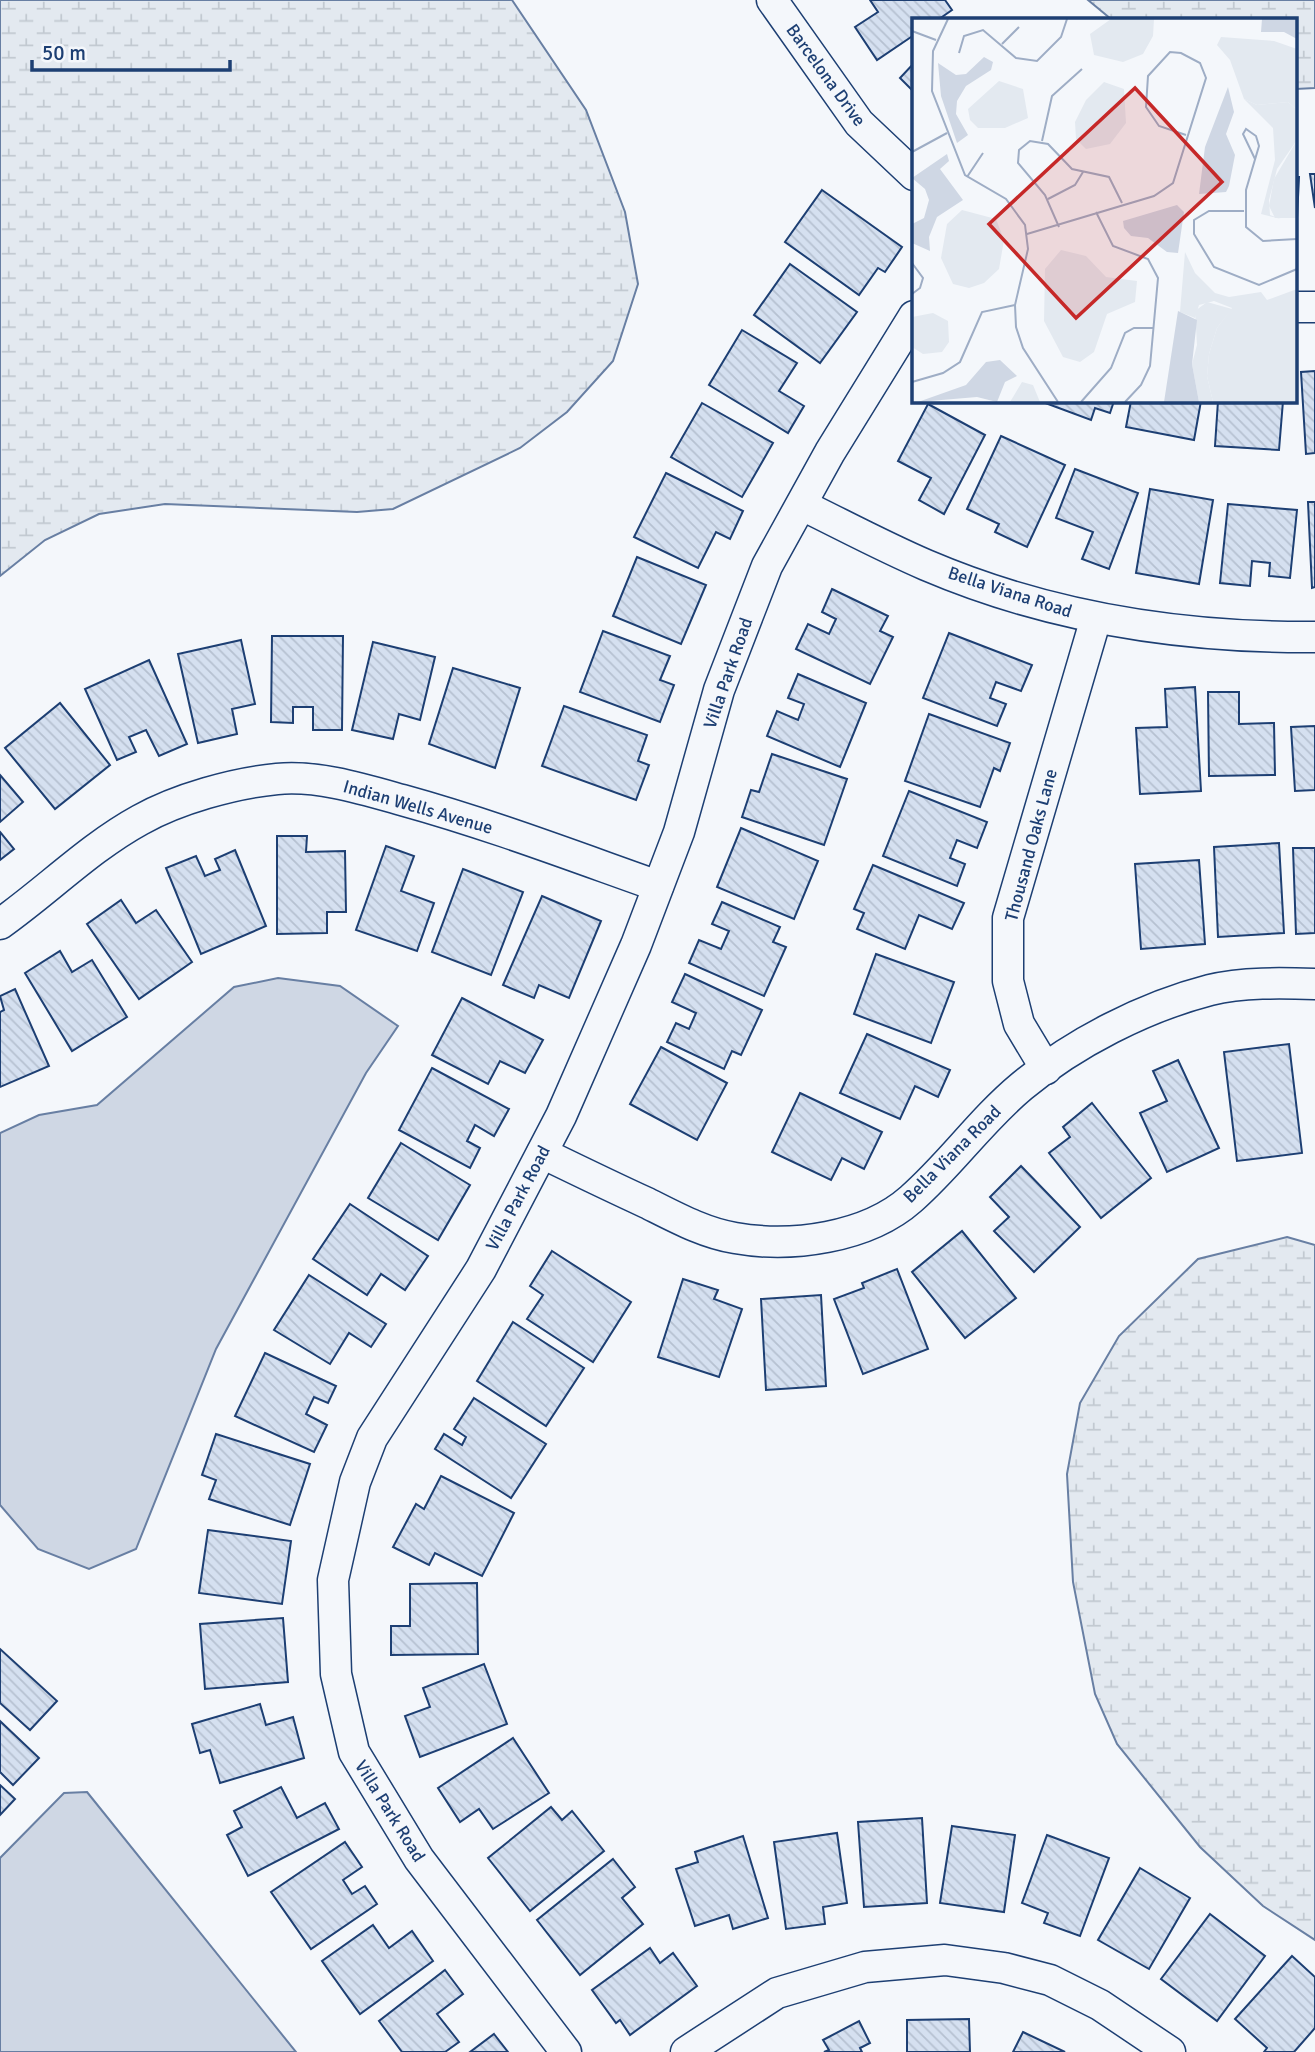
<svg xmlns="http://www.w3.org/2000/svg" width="1315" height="2052" viewBox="0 0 1315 2052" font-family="Signika,sans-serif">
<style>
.wetland{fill:url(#wetland-marsh);stroke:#687fa3;stroke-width:2}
.water{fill:#cfd7e4;stroke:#687fa3;stroke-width:2}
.building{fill:url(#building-back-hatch);stroke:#1d3f73;stroke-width:2}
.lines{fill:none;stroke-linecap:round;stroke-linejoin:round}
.minor-casing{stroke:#1d3f73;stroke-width:33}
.minor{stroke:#f4f7fb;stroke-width:30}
.labels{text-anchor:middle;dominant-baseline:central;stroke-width:5;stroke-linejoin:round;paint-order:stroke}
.street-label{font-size:18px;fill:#1d3f73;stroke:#f4f7fb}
.inset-road{fill:none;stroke:#9eadc5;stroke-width:2}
.view{fill:#c62828;fill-opacity:0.15;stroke:#c62828;stroke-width:3.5}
.inset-edge{fill:none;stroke:#1d3f73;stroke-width:3.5}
</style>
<defs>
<pattern id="wetland-marsh" width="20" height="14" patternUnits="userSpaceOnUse" patternTransform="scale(1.75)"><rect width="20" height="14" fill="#e3e9f0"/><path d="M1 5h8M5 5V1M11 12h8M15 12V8" fill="none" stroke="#c2c9d1"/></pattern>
<pattern id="building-back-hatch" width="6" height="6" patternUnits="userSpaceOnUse" patternTransform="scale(1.75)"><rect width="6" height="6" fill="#d5e0f0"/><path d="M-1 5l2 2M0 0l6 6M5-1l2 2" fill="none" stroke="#b6c1d1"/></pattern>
</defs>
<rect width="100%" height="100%" fill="#f4f7fb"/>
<g class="wetland">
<polygon points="0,0 512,0 586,110 625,212 638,284 613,361 567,412 520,448 393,509 357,512 165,504 99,514 45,540 0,576"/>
<polygon points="1088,0 1315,0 1315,88 1296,89 1296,19 1111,19"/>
<polygon points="1287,1237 1315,1245 1315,1940 1263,1906 1200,1847 1117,1744 1095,1694 1073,1582 1067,1474 1080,1403 1119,1336 1198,1259"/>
</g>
<g class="water">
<polygon points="278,978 340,986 398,1026 366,1073 216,1349 136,1549 89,1569 38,1549 0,1505 0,1133 39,1115 97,1105 234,987"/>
<polygon points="87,1792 296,2052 0,2052 0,1858 64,1793"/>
</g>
<g class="building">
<polygon points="870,0 945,0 952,10 939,19 914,19 914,35 877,60 855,27 878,12"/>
<polygon points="914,63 914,92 900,78"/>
<polygon points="1310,174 1315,174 1315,208"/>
<polygon points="1296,177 1299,177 1296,238"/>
<polygon points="822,190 902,247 885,272 878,268 859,295 785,242"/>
<polygon points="790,264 857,312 820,363 754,315"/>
<polygon points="742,330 797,363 779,391 804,406 788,433 709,385"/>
<polygon points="1315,371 1315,453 1306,454 1301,372"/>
<polygon points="1040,401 1114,401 1110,413 1095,408 1091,420"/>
<polygon points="1131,401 1201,401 1194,440 1126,427"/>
<polygon points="1218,401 1283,401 1279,450 1215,446"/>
<polygon points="702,403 773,443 742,497 671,457"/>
<polygon points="928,404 985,435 944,514 919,500 931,478 898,461"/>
<polygon points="1001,436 1065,465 1027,547 995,532 999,524 967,509"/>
<polygon points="1075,469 1138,493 1109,569 1082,559 1093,532 1056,518"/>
<polygon points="666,473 743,511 730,539 716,532 698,568 634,537"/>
<polygon points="1150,489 1213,500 1199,584 1136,573"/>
<polygon points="1308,502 1315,502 1315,587 1312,588"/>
<polygon points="1228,504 1297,510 1290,578 1269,576 1270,563 1252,561 1250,586 1220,583"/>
<polygon points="637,557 706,585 681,644 613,616"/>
<polygon points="832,589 888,616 880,631 893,637 870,684 796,649 808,624 829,634 836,619 822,612"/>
<polygon points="603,631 670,656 660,680 674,685 660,722 580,692"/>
<polygon points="949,633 1032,665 1021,691 996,682 990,698 1006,704 997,726 923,698"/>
<polygon points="272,636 343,636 342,730 313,730 313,707 293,707 293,723 271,722"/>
<polygon points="241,640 255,704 232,709 237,734 198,743 178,654"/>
<polygon points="373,642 435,657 420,720 399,714 393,739 352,730"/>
<polygon points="149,660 187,744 159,756 146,730 129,737 136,752 117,760 85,689"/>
<polygon points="453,668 520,688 495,768 429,744"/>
<polygon points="798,674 866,703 840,767 767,736 777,711 798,720 804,704 788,698"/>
<polygon points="1195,687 1201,791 1140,794 1136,728 1167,727 1165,689"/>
<polygon points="1208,692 1239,692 1239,724 1274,723 1275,775 1209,776"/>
<polygon points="60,703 110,765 55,809 5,748"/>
<polygon points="564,706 647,735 638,761 649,765 636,800 542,766"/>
<polygon points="929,714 1010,743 1000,771 994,768 980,807 905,781"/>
<polygon points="1315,726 1315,790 1295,791 1291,727"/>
<polygon points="772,754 847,779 824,845 742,817 751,790 759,792"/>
<polygon points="0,775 23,802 0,822"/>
<polygon points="909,791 987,822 977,848 957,840 950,858 965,864 957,886 883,856"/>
<polygon points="741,828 818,861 794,919 717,887"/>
<polygon points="0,832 14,849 0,860"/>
<polygon points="277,836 307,836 306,852 345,851 346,912 327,912 327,933 277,934"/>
<polygon points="1279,843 1284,933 1218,937 1214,847"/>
<polygon points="386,846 414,856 401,891 434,903 417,951 356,930"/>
<polygon points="1293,848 1315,848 1315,933 1296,934"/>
<polygon points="235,850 266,926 201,954 166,868 196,856 205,876 220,870 215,859"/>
<polygon points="1199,860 1205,944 1141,949 1135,864"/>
<polygon points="873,865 964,903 952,929 919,915 905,949 857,929 864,913 854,909"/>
<polygon points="463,869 523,892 491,975 432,952"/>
<polygon points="542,896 601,921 569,998 539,985 534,998 503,985"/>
<polygon points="121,900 136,923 156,910 192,962 139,999 87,924"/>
<polygon points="722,902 780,927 773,942 786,947 764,996 689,963 699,940 721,949 729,931 712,924"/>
<polygon points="60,951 72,972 92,960 127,1017 72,1051 25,973"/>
<polygon points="876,954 954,982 931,1043 854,1014"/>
<polygon points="685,974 762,1010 741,1055 732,1051 724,1069 667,1042 676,1023 689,1029 696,1013 672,1002"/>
<polygon points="15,989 49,1066 0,1087 0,1012 4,1010 0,996"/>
<polygon points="462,998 543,1040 525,1073 500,1061 488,1084 432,1055"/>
<polygon points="867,1034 950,1070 938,1097 915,1086 900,1119 840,1093"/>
<polygon points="1289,1044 1302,1153 1237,1161 1224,1052"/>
<polygon points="661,1047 727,1083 697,1140 630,1104"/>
<polygon points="1178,1060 1219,1148 1167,1172 1140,1113 1167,1101 1153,1071"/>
<polygon points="432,1068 509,1109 494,1136 475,1125 467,1141 480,1148 470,1168 399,1130"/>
<polygon points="800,1093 882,1132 864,1169 842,1158 831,1180 772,1152"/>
<polygon points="1092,1103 1151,1178 1101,1218 1049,1153 1070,1137 1063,1127"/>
<polygon points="401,1143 470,1185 438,1240 368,1198"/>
<polygon points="1021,1166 1080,1227 1034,1272 994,1231 1009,1217 990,1197"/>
<polygon points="350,1204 428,1256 405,1290 381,1274 367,1295 313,1259"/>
<polygon points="962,1231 1016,1298 965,1338 912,1272"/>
<polygon points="552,1251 631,1302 593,1362 527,1319 543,1295 530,1286"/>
<polygon points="897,1269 928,1349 863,1374 834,1299 864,1288 862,1283"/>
<polygon points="309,1275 386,1324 371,1347 349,1333 330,1364 274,1330"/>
<polygon points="683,1279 718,1290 714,1299 742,1309 719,1377 658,1357"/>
<polygon points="821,1295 826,1386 766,1390 761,1299"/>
<polygon points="513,1322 584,1368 546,1426 477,1381"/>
<polygon points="265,1353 336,1386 328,1403 314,1397 306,1414 327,1425 314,1452 235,1416"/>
<polygon points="474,1398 546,1444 511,1498 435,1449 444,1434 462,1445 466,1437 454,1429"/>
<polygon points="216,1434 310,1464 290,1525 209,1499 216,1480 202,1475"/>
<polygon points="441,1476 514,1513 482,1576 435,1553 429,1565 393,1547 416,1504 424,1509"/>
<polygon points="208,1530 291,1541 282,1604 199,1593"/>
<polygon points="477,1583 478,1654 391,1655 391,1626 410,1626 410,1584"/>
<polygon points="283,1618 288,1682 205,1689 200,1624"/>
<polygon points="0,1649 57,1701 30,1730 0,1703"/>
<polygon points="484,1664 507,1724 420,1757 405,1716 430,1707 423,1688"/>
<polygon points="260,1704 266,1725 293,1717 304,1758 220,1783 210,1750 200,1753 192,1724"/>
<polygon points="0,1721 39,1758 13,1785 0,1772"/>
<polygon points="513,1738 549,1793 493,1829 479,1809 460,1822 438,1788"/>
<polygon points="0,1785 15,1799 0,1815"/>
<polygon points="281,1787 297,1818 325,1803 339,1829 248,1876 227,1835 242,1827 234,1811"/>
<polygon points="551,1807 562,1820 572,1811 604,1851 530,1911 488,1858"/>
<polygon points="922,1818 927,1903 864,1907 858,1822"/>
<polygon points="952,1826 1015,1835 1004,1912 940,1903"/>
<polygon points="837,1833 847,1903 823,1907 825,1924 786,1929 774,1842"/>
<polygon points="1047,1835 1109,1858 1080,1936 1044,1923 1048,1913 1022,1903"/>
<polygon points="743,1836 768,1918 733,1929 729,1915 695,1926 676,1869 698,1862 695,1852"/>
<polygon points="345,1842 362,1867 343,1880 352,1894 365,1886 377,1904 311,1949 271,1892"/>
<polygon points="613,1859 635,1887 622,1898 643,1924 580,1975 537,1920"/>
<polygon points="1140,1868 1190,1898 1149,1969 1098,1940"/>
<polygon points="1210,1914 1265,1956 1217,2021 1161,1979"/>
<polygon points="373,1925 389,1948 412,1931 433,1961 360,2014 322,1961"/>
<polygon points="650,1948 660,1963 673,1953 697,1986 630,2035 620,2020 616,2023 592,1990"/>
<polygon points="1292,1956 1315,1977 1315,2028 1294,2052 1264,2052 1267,2048 1235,2019"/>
<polygon points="445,1970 463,1994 437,2014 459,2042 445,2052 402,2052 379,2021"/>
<polygon points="969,2019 970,2052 907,2052 907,2020"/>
<polygon points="859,2021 870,2043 860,2048 862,2052 824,2052 829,2050 823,2040"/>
<polygon points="1023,2032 1065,2052 1013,2052"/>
<polygon points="494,2034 508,2052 470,2052"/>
</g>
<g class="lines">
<defs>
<g id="minor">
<polyline points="772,0 859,123 914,175"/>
<polyline points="1296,307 1315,307"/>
<path d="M 802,505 C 843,525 884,547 926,565 C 1050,618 1181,638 1315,637"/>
<path d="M 0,924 C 48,890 89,848 140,820 C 177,799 234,783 277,779 C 318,775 363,789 402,800 C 489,824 573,856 658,886"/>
<polyline points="1046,1069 1019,1024 1008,981 1008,918 1096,618"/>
<path d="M 542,1153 C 577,1170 612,1187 647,1203 C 675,1217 704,1233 735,1238 C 791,1248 867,1238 911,1199 C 951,1164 981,1120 1022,1086 C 1074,1043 1144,1007 1210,990 C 1242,982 1282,983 1315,984"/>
<polyline points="566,2052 419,1859 354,1752 336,1674 333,1580 355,1482 372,1438 481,1269 561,1116 636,945 679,832 719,690 767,566 830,452 914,316"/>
<polyline points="686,2052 777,1993 865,1967 945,1960 1004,1968 1050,1980 1100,2005 1170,2052"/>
</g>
</defs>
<use href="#minor" class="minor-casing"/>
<use href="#minor" class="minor"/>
</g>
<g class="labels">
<g class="street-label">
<text transform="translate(826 75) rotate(54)">Barcelona Drive</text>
<text transform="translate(1010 592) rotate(18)">Bella Viana Road</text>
<text transform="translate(728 673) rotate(-71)">Villa Park Road</text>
<text transform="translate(418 807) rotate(16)">Indian Wells Avenue</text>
<text transform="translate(1031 845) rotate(-75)">Thousand Oaks Lane</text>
<text transform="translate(952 1154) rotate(-45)">Bella Viana Road</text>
<text transform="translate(518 1198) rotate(-62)">Villa Park Road</text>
<text transform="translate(390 1811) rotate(58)">Villa Park Road</text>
</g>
</g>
<g transform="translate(912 18)">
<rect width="385" height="385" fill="#f4f7fb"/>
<path d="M 332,81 L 345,87 L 376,84 L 385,92 L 385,122 L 365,151 L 357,182 L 358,197 L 369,201 L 349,196 L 363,142 L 361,110 ZM 295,284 L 320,291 L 305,310 L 297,336 L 295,358 L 301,384 L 287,384 L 280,346 L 285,327 L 283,293 Z" fill="#e3e9f0"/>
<path d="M 199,1 L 242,1 L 241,18 L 231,36 L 211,44 L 182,37 L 178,16 ZM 309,19 L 362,23 L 385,31 L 385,92 L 376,84 L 345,87 L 332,81 L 318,42 L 305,27 ZM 87,63 L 111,71 L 116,100 L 93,110 L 66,110 L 58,102 L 56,91 ZM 192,64 L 212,71 L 214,105 L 198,126 L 174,131 L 164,121 L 163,104 L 174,82 ZM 385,122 L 385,200 L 363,200 L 357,188 L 362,161 ZM 50,192 L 84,201 L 92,222 L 87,251 L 72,265 L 57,270 L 41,266 L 29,240 L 35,206 ZM 149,232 L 174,238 L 194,259 L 225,263 L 223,284 L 195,296 L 182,334 L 168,344 L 151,339 L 132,303 L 133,251 ZM 273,234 L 283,255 L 303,275 L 317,279 L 349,274 L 355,282 L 385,271 L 385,384 L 301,384 L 295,358 L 297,336 L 305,310 L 320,290 L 302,283 L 287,287 L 283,300 L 268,294 ZM 21,295 L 36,303 L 37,324 L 30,334 L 11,336 L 0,329 L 0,299 ZM 110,364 L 121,367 L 128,384 L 98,384 Z" fill="#e3e9f0"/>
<path d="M 350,1 L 385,1 L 385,21 L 372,14 L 349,14 ZM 72,39 L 81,44 L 79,52 L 54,68 L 45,83 L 44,96 L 56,117 L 45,125 L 29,78 L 26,45 L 44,57 L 54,56 ZM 316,69 L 322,94 L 314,116 L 323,137 L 317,168 L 314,174 L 287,176 L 293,129 ZM 35,136 L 37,143 L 28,151 L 51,182 L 25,199 L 17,219 L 18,233 L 0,225 L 0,206 L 12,200 L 17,182 L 13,171 L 0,160 ZM 265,187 L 272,194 L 266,235 L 255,234 L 236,220 L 219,218 L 212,210 L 211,203 ZM 266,293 L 285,302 L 280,346 L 287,384 L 252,384 ZM 88,342 L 105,358 L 93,364 L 85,384 L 65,379 L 6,384 L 54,367 L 74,344 Z" fill="#cfd7e4"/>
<path class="inset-road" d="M 36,1 L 21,33 L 20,73 L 53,157 L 94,181 L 113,207 L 116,231 L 103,287 L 104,309 L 111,330 L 146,384M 0,13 L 24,22M 90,26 L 107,9M 47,35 L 52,18 L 71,12 L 104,40 L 125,43 L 149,19 L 155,1M 130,123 L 140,78 L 170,51M 0,134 L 35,115M 343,141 L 331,116 L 334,111 L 344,118 L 347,128 L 334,172 L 334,209 L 351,223 L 385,221M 55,159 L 71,135M 136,181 L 163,167 L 171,154M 332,193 L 297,193 L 282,202 L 282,216 L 302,249 L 347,267 L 385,251M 184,194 L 201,228 L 236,241 L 246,260 L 238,348 L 229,367 L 213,384M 147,209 L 133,177 L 106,145 L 107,132 L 118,123 L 136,126 L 160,151 L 197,159 L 210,185M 115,216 L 242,178 L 261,165 L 294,60 L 288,45 L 269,35 L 258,34 L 236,58 L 234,89 L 247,108 L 274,117M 0,245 L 11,260 L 8,270 L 0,276M 0,364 L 31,355 L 48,344 L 70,294 L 103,287M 169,384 L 199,350 L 213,315 L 222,310 L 242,310"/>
<path class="view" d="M 223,70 L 310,164 L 164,300 L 77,206 Z"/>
<rect width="385" height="385" class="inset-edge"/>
</g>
<path d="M32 60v10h198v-10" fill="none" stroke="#1d3f73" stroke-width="3.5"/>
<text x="42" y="60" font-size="21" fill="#1d3f73" stroke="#f4f7fb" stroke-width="5" paint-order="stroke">50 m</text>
</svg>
